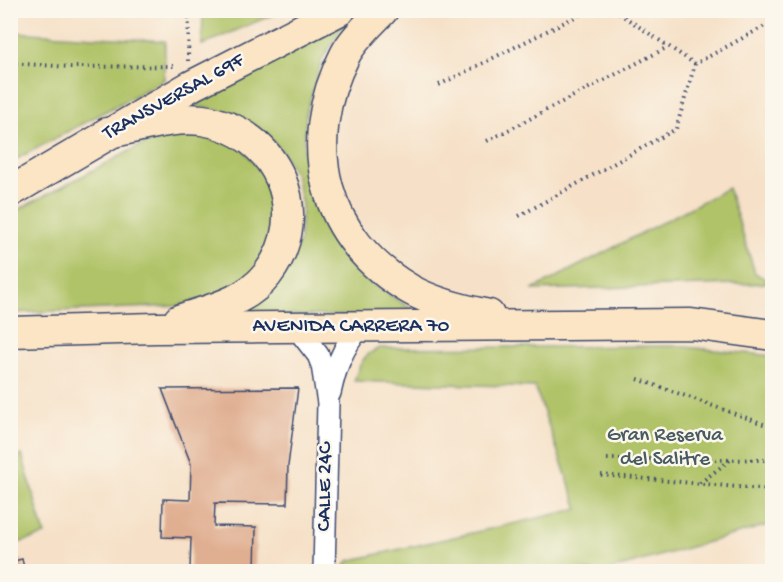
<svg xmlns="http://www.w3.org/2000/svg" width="783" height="582" viewBox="0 0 783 582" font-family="'Gochi Hand',sans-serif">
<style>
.green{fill:#b0c367;stroke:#667962;stroke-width:1.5}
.building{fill:#e0af91}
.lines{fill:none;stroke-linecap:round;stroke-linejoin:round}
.minor-casing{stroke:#3c4a6e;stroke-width:24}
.secondary-casing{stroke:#3c4a6e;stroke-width:33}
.path{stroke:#3c4a6e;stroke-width:4;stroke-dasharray:1.5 4.5;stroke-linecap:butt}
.minor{stroke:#fff;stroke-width:21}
.secondary{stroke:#fce5c4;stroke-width:30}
.labels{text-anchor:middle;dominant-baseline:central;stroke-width:5;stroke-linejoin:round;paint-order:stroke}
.street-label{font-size:21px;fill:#1b2f5e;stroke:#fbf7ec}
.park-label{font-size:21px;fill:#485b61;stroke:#fbf7ec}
</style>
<rect width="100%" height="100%" fill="#fbf7ec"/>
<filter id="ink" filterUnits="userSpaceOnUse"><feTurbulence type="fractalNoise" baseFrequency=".0167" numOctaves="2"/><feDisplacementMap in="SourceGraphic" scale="12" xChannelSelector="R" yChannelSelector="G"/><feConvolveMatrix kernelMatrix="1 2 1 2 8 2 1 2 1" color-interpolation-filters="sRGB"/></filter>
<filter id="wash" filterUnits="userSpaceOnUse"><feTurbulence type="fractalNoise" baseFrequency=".008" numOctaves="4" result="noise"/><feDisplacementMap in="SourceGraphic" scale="24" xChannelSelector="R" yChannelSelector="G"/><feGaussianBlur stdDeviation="1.35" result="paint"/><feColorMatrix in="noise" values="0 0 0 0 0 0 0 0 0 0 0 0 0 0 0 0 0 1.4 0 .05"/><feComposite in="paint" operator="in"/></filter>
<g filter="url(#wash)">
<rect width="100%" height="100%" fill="#f6e1c8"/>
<g class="green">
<polygon points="203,11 203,10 281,11 202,45"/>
<polygon points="349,15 322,60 306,113 304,154 309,181 323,225 338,250 369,282 423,316 232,315 289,264 300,241 302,204 295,175 282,151 264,132 240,116 207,108 178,104"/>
<polygon points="10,32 165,41 164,80 11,162"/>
<polygon points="179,130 238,143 272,185 273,240 259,268 234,290 178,306 11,313 10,214 145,143"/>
<polygon points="728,188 755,273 772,283 532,290"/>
<path d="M 676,346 L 772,356 L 772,524 L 606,571 L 342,571 L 348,561 L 578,509 L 535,387 L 354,381 C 360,364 362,355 380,348 Z"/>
<polygon points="22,455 45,535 11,545 11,458"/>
</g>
<g id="blocks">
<g class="building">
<polygon points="298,388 288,466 287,504 215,503 214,526 256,527 255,571 190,569 191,538 162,537 163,499 190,500 191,464 162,389"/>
<polygon points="22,559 25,572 10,572 10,562"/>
</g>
</g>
</g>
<g filter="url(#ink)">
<use href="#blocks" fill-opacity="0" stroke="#3c4a6e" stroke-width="1.5"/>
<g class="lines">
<defs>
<g id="minor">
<polyline points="296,327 318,355 322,365 328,403 324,572"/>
<path d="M 330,393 C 336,366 342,349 360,327"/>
</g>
<g id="secondary">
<path d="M 383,10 C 370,24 354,38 345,55 C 299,144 323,240 411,290 C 434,303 464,310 489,315"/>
<path d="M 107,133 C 137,128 171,116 202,120 C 278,131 314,214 267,275 C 246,302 208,310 179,320"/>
<polyline points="10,192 191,86 340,10"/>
<polyline points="10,332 156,328 691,324 772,335"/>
</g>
</defs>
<use href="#minor" class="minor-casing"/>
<use href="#secondary" class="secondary-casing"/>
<g class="path">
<polyline points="614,10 695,64"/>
<polyline points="188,61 189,10"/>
<polyline points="10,63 71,67 175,66"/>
<polyline points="439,85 589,10"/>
<polyline points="487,141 668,47"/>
<polyline points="519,216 676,129 695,64 772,22"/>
<polyline points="638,379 772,427"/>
<polyline points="607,459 772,460"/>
<polyline points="601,475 772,490"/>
<polyline points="700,483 730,460"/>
</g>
<use href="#minor" class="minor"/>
<use href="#secondary" class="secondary"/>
</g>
</g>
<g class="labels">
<g class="street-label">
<text transform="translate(174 98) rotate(-29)">TRANSVERSAL 69F</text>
<text x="351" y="327">AVENIDA CARRERA 70</text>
<text transform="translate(326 487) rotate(-89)">CALLE 24C</text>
</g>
<g class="park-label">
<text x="665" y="436">Gran Reserva<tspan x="665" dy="24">del Salitre</tspan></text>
</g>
</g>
<rect width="783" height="582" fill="none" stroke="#fbf7ec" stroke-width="36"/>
</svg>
